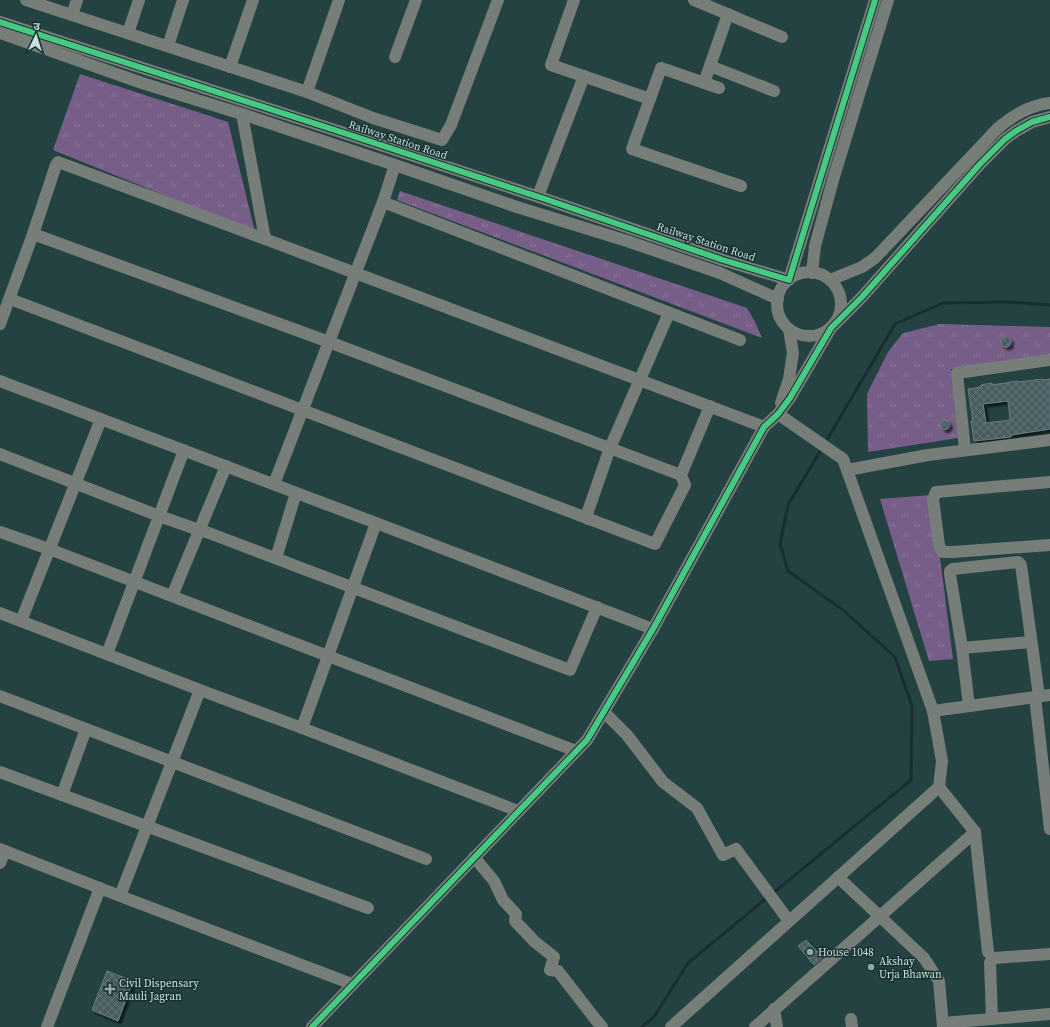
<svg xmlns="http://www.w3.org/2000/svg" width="1050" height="1027" viewBox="0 0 1050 1027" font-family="'Source Serif 4','Noto Sans Devanagari',serif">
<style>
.grass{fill:url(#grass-tufts)}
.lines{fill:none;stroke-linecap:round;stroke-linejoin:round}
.stream{stroke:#182f2f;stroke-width:3}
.building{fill:url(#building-cross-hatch);stroke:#6a7d83;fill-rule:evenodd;filter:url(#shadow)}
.minor{stroke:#777d78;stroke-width:12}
.cycleway-casing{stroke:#1a3030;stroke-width:8}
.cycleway{stroke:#46c982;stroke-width:6}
.poi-dot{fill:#8da9a8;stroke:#1a3030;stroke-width:1.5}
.labels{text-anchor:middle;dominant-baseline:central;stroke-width:3;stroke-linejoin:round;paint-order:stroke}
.street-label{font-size:11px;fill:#c5e0df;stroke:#1a3030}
.poi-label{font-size:11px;fill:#c5e0df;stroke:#1a3030;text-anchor:start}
</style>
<defs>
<pattern id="grass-tufts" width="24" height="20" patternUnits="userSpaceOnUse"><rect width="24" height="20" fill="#775e88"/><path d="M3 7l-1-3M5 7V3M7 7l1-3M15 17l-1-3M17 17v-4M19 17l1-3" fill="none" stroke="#897598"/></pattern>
<pattern id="building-cross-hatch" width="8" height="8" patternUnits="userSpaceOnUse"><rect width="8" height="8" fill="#495b60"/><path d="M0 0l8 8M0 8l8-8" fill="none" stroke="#627276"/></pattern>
<filter id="shadow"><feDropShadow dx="3" dy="3" stdDeviation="1" flood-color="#0009"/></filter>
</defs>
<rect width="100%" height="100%" fill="#244242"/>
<g class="grass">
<polygon points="80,74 228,122 255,232 53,150"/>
<polygon points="400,191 747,308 755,322 762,338 397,200"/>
<polygon points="940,324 1050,327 1050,355 951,369 958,438 868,452 867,394 888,352 903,333"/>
<polygon points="932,495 953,659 929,661 880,499"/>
</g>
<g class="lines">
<g class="stream">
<polyline points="825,443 895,324 943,303 1008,302 1050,305"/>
<polyline points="773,893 911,780 912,706 895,657 843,610 788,571 780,544 788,505 822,448"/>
<polyline points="642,1027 654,1017 688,963 768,897"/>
</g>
</g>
<g class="building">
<circle cx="1006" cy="342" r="5"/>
<path d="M 1043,379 L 1043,380 L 1050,379 L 1050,429 L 1011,435 L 1011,437 L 974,441 L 971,421 L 973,421 L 968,389 L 981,387 L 981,385 L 992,383 L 992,385 L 1018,381 L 1018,382 ZM 1008,401 L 1010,420 L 986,423 L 983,404 Z"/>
<circle cx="945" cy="425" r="4.5"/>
<polygon points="806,940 823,957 814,965 798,946"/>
<polygon points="107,971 133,981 118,1021 92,1010"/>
</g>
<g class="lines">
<g class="minor">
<polyline points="26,0 307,92 373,118 442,140 451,125 498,0"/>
<polyline points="574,0 551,65 650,99"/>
<polyline points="694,0 782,37"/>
<polyline points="72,15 77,0"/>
<polyline points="0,22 344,133 542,198 723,260 789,280 875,0"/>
<polyline points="0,33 142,83 242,114 395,165 517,207 627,241 720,273 778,299"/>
<polyline points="128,33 139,0"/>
<polyline points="168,46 183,0"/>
<polyline points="395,57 416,0"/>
<polyline points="710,66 774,91"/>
<polyline points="230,67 253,0"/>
<polyline points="704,83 728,14"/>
<polyline points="719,88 661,68 632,149 741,186"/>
<polyline points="307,92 339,0"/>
<polyline points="242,114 265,239"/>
<polyline points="538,196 584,76"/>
<polyline points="383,202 740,340"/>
<polyline points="33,234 329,342 681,475"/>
<circle cx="809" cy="304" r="32"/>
<polyline points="812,273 815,246 833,180 888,0"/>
<path d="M 830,280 L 862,267 L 875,258 L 997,129 C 1012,116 1030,105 1050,103"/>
<polyline points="10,299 655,544 685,485 681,475 710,406 711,407"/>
<polyline points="0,324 33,234 56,165 58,162 265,239 764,427"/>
<polyline points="0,381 376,523 653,629"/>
<polyline points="781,403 789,379 793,353 789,329"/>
<polyline points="965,450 957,373 1050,360"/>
<polyline points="0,454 159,516 199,530 209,533 570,670 597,607"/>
<polyline points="847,470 928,455 1050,440"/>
<polyline points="1050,482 936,492 933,499 939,545 942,552 953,552 1050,545"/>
<polyline points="274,484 383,202 395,165"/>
<polyline points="588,519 587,514 610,448 669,313"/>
<polyline points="0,532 49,549 328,656 576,751"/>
<polyline points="276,558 296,493"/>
<polyline points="172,596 226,466"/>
<polyline points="0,613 200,690 302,728 518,811"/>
<polyline points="21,621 101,419"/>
<polyline points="962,648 1031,642"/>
<polyline points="107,654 184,450"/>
<polyline points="0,696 426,859"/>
<polyline points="1035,697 1050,829"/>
<polyline points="969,706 962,648 950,574 950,571 953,569 1018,562 1021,565 1039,696"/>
<polyline points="933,711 1050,695"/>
<polyline points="604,712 627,735 663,782 697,808 723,855 736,849 789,921"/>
<polyline points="302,728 376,523"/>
<polyline points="0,772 368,908"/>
<polyline points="62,795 86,729"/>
<polyline points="975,832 988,952"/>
<polyline points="0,849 120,896 352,984"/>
<polyline points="474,857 494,881 503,900 516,914 515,921 535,942 554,957 550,970 558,971 596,1020 602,1027"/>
<polyline points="0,863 5,851"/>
<polyline points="838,877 924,958 939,981 943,1027"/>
<polyline points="120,896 200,690"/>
<polyline points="774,1009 777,1027"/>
<polyline points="851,1019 852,1027"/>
<polyline points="992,1019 990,962 995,958 1050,954"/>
<polyline points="943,1023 1050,1014"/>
<polyline points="47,1027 100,888"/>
<polyline points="312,1027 587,740 653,629 764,427 778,414 790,398 831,328 862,297 980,164 1005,139 1016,131 1032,122 1050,117"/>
<polyline points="671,1027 939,787 942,761 933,711 847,470 843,459 778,414"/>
<polyline points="755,1027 975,832 939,787"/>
</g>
<defs>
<g id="cycleway">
<polyline points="0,22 344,133 542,198 723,260 789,280 875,0"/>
<polyline points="312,1027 587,740 653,629 764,427 778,414 790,398 831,328 862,297 980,164 1005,139 1016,131 1032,122 1050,117"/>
</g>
</defs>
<use href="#cycleway" class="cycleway-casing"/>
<use href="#cycleway" class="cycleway"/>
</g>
<g class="poi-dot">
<circle cx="810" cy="952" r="4"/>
<circle cx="871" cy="967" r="4"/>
<path d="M108 983h4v4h4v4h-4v4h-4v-4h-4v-4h4z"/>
</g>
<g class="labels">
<g class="street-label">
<text transform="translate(398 140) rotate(18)">Railway Station Road</text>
<text transform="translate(706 242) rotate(18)">Railway Station Road</text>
</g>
<g class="poi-label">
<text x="818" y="952">House 1048</text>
<text x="879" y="961">Akshay<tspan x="879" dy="13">Urja Bhawan</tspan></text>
<text x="119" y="983">Civil Dispensary<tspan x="119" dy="13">Mauli Jagran</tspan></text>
</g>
</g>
<g transform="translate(36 36) rotate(4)" stroke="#1a3030" stroke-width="3" paint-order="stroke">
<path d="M0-3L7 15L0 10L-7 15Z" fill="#c5e0df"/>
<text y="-6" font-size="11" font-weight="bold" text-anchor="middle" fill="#c5e0df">उ</text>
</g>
</svg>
